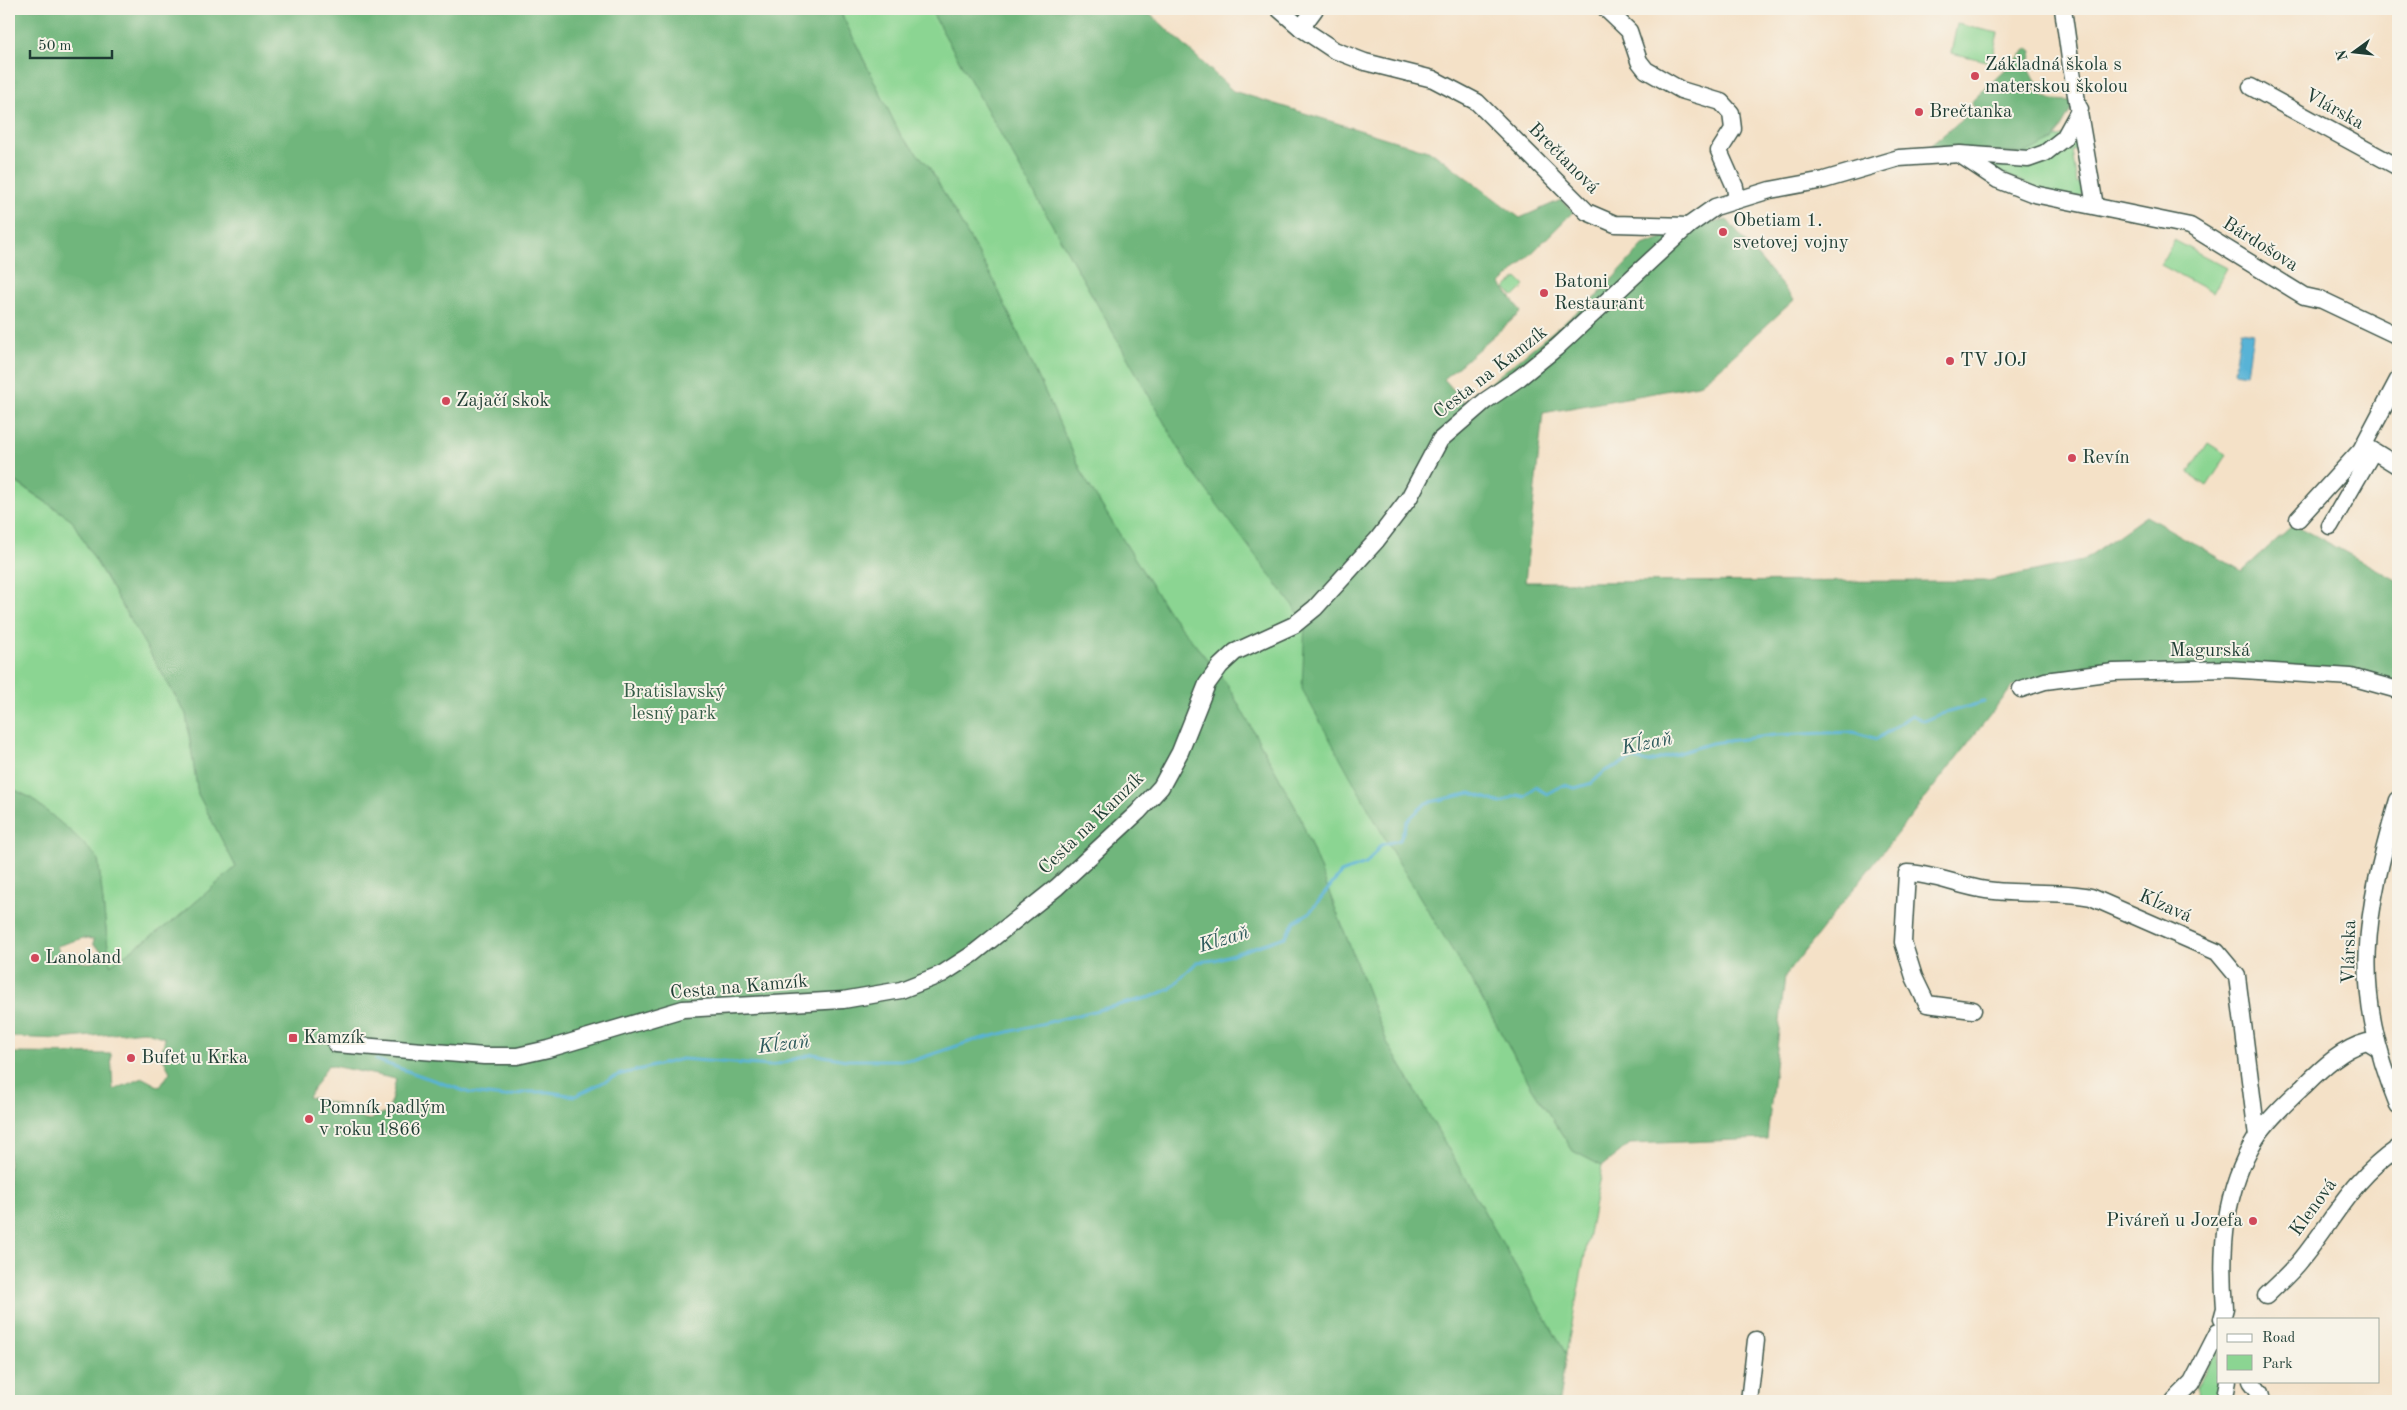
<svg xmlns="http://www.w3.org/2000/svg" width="2407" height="1410" viewBox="0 0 2407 1410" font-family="'Old Standard TT',serif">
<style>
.green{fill:#8bd592;stroke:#558963}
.forest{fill:#70b67c;stroke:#487a58;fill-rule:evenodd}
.water{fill:#58b3d6;stroke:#3c7885}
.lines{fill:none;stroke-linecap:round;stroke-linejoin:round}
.stream{stroke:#58b3d6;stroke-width:3}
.minor-casing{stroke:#3f564a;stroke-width:19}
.minor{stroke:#fff;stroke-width:16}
.poi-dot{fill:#d1495b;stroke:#f7f3e8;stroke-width:2}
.labels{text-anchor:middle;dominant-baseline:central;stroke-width:4;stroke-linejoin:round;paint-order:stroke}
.poi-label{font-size:19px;fill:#1f3d34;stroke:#f7f3e8;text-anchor:start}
.street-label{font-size:19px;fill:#1f3d34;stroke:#f7f3e8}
.park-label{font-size:19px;fill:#355b47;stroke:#f7f3e8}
.water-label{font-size:20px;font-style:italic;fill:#2d5a5c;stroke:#f7f3e8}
</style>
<rect width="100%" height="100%" fill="#f7f3e8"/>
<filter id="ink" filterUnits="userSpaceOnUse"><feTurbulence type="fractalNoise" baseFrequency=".02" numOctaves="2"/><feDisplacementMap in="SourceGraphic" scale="10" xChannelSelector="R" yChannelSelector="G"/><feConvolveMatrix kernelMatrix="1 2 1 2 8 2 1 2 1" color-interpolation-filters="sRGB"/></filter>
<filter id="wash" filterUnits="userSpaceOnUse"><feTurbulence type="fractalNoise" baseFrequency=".0096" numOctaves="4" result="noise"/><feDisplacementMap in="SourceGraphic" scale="20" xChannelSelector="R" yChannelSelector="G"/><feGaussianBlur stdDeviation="1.12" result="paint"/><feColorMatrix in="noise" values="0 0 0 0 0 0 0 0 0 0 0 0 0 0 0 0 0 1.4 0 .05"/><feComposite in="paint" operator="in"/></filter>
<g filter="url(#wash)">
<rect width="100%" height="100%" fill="#f4e1c7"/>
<g class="green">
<polygon points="839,9 930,9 1190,468 1306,622 1393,853 1478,992 1532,1088 1573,1151 1602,1166 1566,1354 1387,1042 1298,812 1227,684 1167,610 1085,479 994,281 928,165 901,136"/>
<polygon points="1957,24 1998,33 1991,62 1951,53"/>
<polygon points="2074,133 2081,149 2072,151 2077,183 2085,183 2084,193 2080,197 2053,195 1971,160"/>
<polygon points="2174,240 2227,268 2213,293 2161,265"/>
<polygon points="1517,278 1525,286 1514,297 1505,288"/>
<polygon points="2208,443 2227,455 2207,486 2188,473"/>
<polygon points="11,479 71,519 186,714 198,794 236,867 176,919 110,965 98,858 75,835 31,798 9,787 9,480"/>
<polygon points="2218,1346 2218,1381 2220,1381 2217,1401 2200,1401 2197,1387"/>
</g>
<g class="forest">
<path d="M 9,9 L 839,9 L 901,136 L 928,165 L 994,281 L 1085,479 L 1167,610 L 1227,684 L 1298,812 L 1387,1042 L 1566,1354 L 1559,1401 L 9,1401 L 9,1053 L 111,1054 L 113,1090 L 143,1078 L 160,1087 L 170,1072 L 161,1055 L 165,1038 L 144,1031 L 60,1039 L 9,1037 L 9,787 L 31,798 L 75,835 L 98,858 L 110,965 L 176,919 L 236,867 L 198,794 L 186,714 L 71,519 L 12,479 L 9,480 ZM 83,938 L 94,939 L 93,944 L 101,950 L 95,962 C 85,964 78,960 68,960 L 67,956 L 59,952 L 57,946 ZM 328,1065 L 396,1079 L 388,1114 L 381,1114 L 370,1120 L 334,1111 L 342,1105 L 308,1097 Z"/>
<polygon points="930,9 1136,9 1154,17 1233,91 1434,153 1520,218 1561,200 1574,211 1501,284 1521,312 1444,379 1465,403 1598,295 1643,245 1688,228 1727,220 1794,300 1721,367 1698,385 1543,413 1525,582 1987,581 2082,561 2146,516 2242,571 2294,524 2398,581 2398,681 2346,670 2111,670 2013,686 1785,976 1767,1139 1630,1144 1602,1166 1573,1151 1532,1088 1478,992 1393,853 1302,689 1305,622 1190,468"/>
<polygon points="2028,48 2032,51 2028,69 2037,83 2033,91 2052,100 2072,101 2071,110 2053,141 2027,153 1934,148 1931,145 1975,109 1971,102"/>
</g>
<polygon class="water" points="2241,331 2253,333 2247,374 2234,372"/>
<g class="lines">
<polyline class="stream" points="376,1060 470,1093 504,1097 527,1092 549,1092 575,1096 618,1075 682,1059 771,1066 813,1054 846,1060 915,1060 972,1041 1151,997 1170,989 1197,962 1215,960 1285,937 1295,921 1309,913 1341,873 1366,864 1381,845 1400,840 1407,821 1426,803 1471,793 1501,803 1517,795 1525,797 1535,787 1547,794 1564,785 1575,788 1592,783 1605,771 1632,759 1649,762 1712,743 1775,735 1853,732 1877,739 1912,715 1924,721 1938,715 1984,702"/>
</g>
</g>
<g filter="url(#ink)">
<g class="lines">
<defs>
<g id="minor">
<polyline points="1279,9 1301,28 1334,50 1365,62 1433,79 1477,102 1587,212 1615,224 1688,226"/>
<polyline points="1606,9 1629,31 1639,61 1646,70 1681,90 1721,102 1731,113 1733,129 1719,151 1735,187 1737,200"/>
<polyline points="2063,9 2071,66 2095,206"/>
<polyline points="1301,28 1315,9"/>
<polyline points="2251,87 2398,167"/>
<polyline points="1962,156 1998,180 2034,194 2190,226 2304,296 2322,300 2398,336"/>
<polyline points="2364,445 2398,466"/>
<polyline points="2298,519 2361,450 2398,380"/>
<polyline points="2330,526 2373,451"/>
<polyline points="2021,689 2045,681 2114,672 2227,669 2351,677 2398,690"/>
<path d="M 2398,800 C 2364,916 2351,989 2398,1105"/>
<path d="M 1973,1010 L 1927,1004 L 1914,977 L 1903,942 L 1907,873 C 1934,874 1959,886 1986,890 C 2021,895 2057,890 2091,897 L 2217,952 L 2237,976 L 2257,1136"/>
<polyline points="336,1044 484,1056 517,1056 548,1049 683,1009 843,1000 901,990 942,974 973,954 1057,887 1138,812 1161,787 1180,752 1207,684 1220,666 1235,652 1294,625 1315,608 1377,540 1409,498 1440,440 1485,401 1519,378 1556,348 1688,226 1715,207 1770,190 1824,180 1899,158 1960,154 2028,159 2045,153 2064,138 2080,109"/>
<path d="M 2266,1296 C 2278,1284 2291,1273 2301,1260 C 2336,1217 2350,1181 2398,1148"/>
<path d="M 2222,1319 L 2225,1308 C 2220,1248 2224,1190 2256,1138 C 2267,1120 2289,1100 2305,1085 C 2322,1068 2343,1048 2367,1042 L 2378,1049"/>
<polyline points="2251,1381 2260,1393 2262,1401"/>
<polyline points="1749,1401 1756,1340"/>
<polyline points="2174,1401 2192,1383 2218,1332"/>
<polyline points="2224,1401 2228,1381"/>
</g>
</defs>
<use href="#minor" class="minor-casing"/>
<use href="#minor" class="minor"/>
</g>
</g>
<g class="poi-dot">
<circle cx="1975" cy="76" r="5"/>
<circle cx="1919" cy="112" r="5"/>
<circle cx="1723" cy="232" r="5"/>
<circle cx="1544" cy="293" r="5"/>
<circle cx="1950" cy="361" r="5"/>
<circle cx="446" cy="401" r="5"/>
<circle cx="2072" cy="458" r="5"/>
<circle cx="35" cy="958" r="5"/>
<rect x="288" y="1033" width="10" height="10" rx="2.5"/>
<circle cx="131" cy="1058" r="5"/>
<circle cx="309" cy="1119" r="5"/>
<circle cx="2253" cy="1221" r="5"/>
</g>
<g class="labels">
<g class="poi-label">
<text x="1985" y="65">Základná škola s<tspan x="1985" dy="22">materskou školou</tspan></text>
<text x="1929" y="112">Brečtanka</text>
<text x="1733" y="221">Obetiam 1.<tspan x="1733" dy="22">svetovej vojny</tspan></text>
<text x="1554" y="282">Batoni<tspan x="1554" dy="22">Restaurant</tspan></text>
<text x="1960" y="361">TV JOJ</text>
<text x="456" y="401">Zajačí skok</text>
<text x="2082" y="458">Revín</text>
<text x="45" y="958">Lanoland</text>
<text x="303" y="1038">Kamzík</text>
<text x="141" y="1058">Bufet u Krka</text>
<text x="319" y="1108">Pomník padlým<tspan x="319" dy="22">v roku 1866</tspan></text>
<text x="2243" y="1221" text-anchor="end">Piváreň u Jozefa</text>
</g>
<g class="street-label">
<text transform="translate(2334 110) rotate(29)">Vlárska</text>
<text transform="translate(1563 159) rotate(45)">Brečtanová</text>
<text transform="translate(2260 245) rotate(32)">Bárdošova</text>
<text transform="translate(1491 373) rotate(-38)">Cesta na Kamzík</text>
<text x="2210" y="651">Magurská</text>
<text transform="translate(1092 824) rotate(-44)">Cesta na Kamzík</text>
<text transform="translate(2165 907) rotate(24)">Kĺzavá</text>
<text transform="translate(2350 952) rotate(-89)">Vlárska</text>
<text transform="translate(739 988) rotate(-5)">Cesta na Kamzík</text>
<text transform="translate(2314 1208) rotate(-54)">Klenová</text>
</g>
<g class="park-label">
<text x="674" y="692">Bratislavský<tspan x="674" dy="22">lesný park</tspan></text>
</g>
<g class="water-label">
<text transform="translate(1647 744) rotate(-12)">Kĺzaň</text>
<text transform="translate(1224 940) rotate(-17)">Kĺzaň</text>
<text transform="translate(784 1045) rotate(-7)">Kĺzaň</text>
</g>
</g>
<rect width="2407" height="1410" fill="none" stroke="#f7f3e8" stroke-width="30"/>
<rect x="2217" y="1318" width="162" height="65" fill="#f7f3e8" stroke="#a1aaa0"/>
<rect x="2227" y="1334" width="25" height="8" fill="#ffffff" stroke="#a1aaa0"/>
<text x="2262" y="1342" font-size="15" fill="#1f3d34">Road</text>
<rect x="2227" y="1355" width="25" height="15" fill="#8bd592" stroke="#a1aaa0"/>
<text x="2262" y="1368" font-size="15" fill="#1f3d34">Park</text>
<g transform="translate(2354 52) rotate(255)" stroke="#f7f3e8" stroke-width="4" paint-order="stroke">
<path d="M0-4L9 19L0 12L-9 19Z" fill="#1f3d34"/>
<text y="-8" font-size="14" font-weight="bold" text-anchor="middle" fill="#1f3d34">N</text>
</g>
<path d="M30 50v8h82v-8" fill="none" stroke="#1f3d34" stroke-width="2.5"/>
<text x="38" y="50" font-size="15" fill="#1f3d34" stroke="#f7f3e8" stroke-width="4" paint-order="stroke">50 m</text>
</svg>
